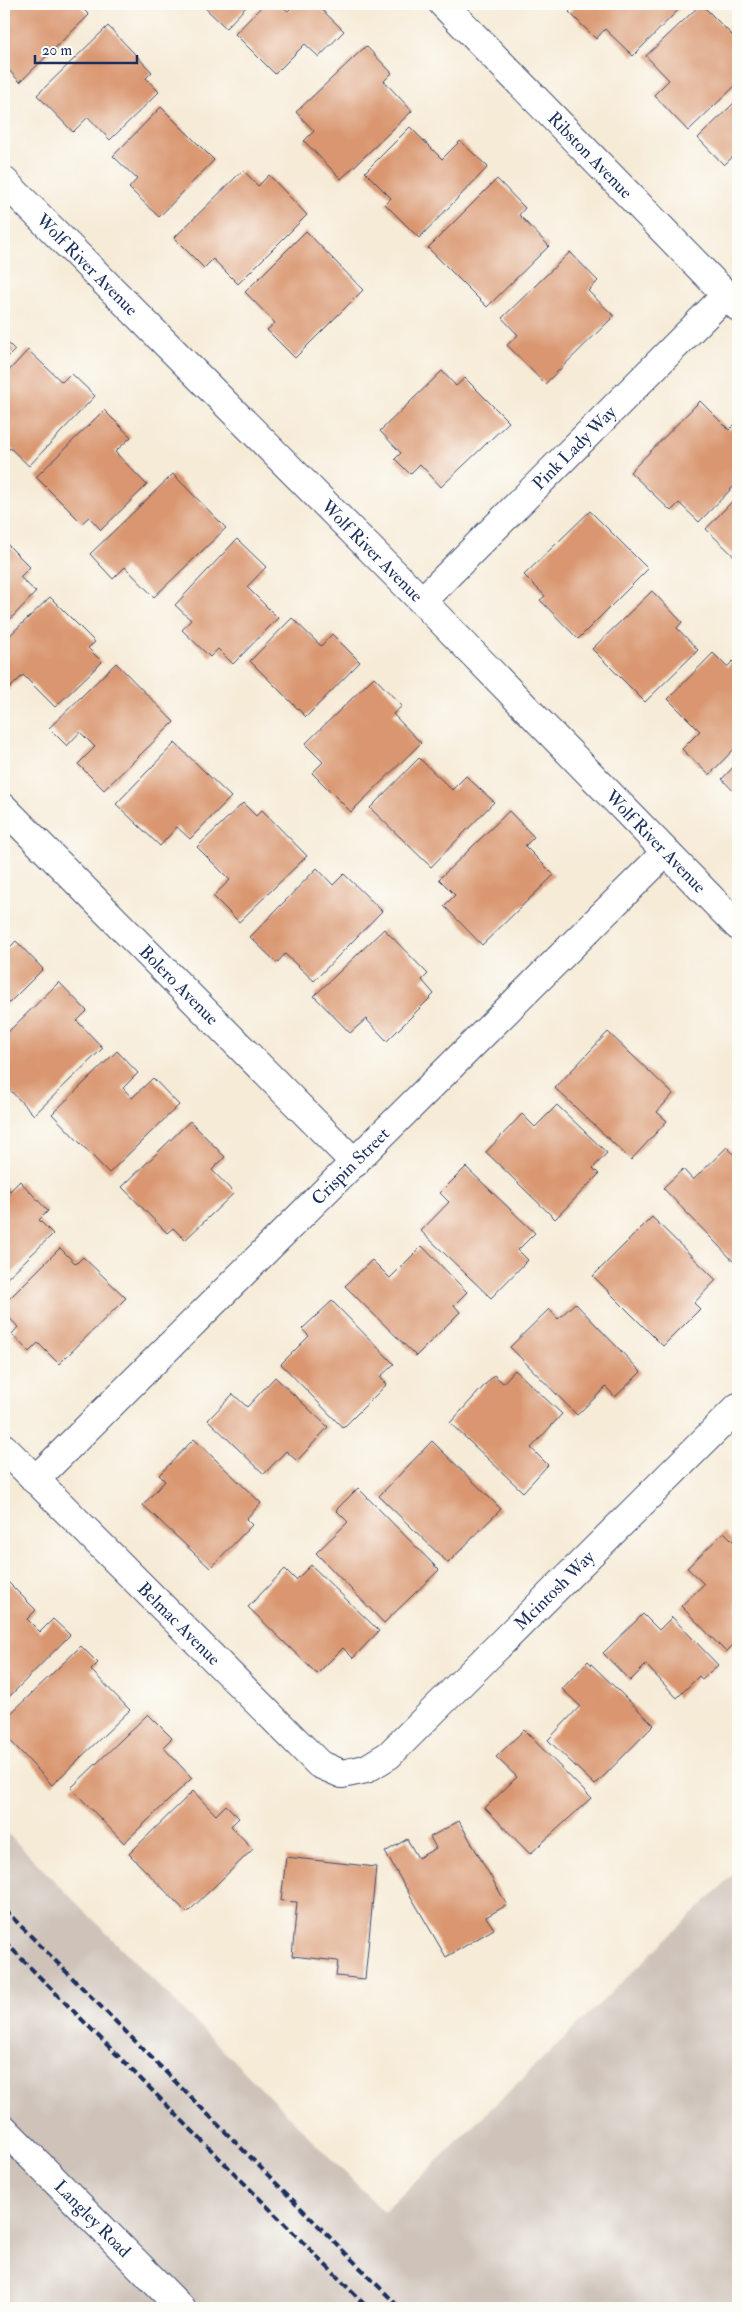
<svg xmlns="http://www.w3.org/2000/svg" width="742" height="2312" viewBox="0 0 742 2312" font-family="'IM FELL Double Pica',serif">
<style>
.industrial{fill:#cec2b9}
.building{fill:#d99670}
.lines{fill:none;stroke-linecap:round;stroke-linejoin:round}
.minor-casing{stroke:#3c4b70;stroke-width:30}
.minor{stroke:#fff;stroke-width:28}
.rail{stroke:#1b2f5e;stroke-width:4;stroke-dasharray:8 4;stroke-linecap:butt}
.labels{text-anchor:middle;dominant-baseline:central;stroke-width:4;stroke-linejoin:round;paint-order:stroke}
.street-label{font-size:18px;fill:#1b2f5e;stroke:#fdfcf7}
</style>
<rect width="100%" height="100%" fill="#fdfcf7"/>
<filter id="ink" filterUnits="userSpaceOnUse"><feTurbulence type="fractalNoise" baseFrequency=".02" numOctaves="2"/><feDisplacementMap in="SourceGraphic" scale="10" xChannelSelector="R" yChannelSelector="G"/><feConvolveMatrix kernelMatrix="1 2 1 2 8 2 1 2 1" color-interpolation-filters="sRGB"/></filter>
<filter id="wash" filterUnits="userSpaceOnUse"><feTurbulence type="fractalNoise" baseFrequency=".0096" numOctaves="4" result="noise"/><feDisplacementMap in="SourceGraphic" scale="20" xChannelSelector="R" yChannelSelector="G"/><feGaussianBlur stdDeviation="1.12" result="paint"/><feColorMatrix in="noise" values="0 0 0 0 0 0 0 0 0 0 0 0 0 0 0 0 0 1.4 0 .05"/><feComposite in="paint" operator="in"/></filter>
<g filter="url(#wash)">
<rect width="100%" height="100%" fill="#f6ebd7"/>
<polygon class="industrial" points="4,1830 384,2212 738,1870 738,2308 4,2308"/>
<g id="blocks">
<g class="building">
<polygon points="4,4 78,4 89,15 20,82 4,65 4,49 6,47 4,45"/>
<polygon points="201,4 249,4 226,28"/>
<polygon points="264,4 280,4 288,11 295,4 316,4 344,31 319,57 305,44 275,74 235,34"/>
<polygon points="577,4 684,4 633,56 605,29 596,39 569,12"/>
<polygon points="701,4 738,41 738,83 688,131 654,95 669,80 646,56"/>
<polygon points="108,26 152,72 146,78 159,92 110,140 88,117 73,132 37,95"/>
<polygon points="366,46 392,73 384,81 412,111 341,179 304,141 314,131 296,112"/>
<polygon points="738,99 738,152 724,165 698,138"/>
<polygon points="161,107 214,160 159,217 129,188 137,179 113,156"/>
<polygon points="410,127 442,159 460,141 488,167 419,238 385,204 391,198 365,172"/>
<polygon points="243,170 258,186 269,175 307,215 238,284 213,259 204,268 174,238"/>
<polygon points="497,179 525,208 519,215 549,246 487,307 428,248"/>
<polygon points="306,231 363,290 295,358 267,330 275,323 245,292"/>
<polygon points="570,252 598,281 588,291 614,316 545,384 507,345 518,335 502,318"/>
<polygon points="4,339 15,350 4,361"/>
<polygon points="28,350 62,382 71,373 95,396 29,466 10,448 4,455 4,376"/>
<polygon points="442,371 456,386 465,378 509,422 441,487 420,464 410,474 395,459 401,453 380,431"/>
<polygon points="700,401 729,430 738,421 738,482 699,522 679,503 671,511 630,472"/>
<polygon points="104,410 131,437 115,452 147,485 101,530 89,517 82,523 36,477"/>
<polygon points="173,474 226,528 154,597 125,567 113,579 90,554"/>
<polygon points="738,495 738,560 706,529"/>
<polygon points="590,511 648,569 578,639 540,600 545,596 524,575"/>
<polygon points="237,539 266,567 247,587 278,618 233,664 218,649 210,657 182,630 191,620 175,605"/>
<polygon points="4,541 30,567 20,577 36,592 4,626"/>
<polygon points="652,591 682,622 677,628 698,650 645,702 592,649"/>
<polygon points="50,597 95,642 88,648 102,662 55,707 23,675 7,691 4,687 4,641"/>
<polygon points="292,618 321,646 332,634 360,662 306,717 250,661"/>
<polygon points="713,653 727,667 733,661 738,667 738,745 709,775 682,749 700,731 668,699"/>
<polygon points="116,663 174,722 104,790 78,764 95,747 80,732 67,746 49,728"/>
<polygon points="374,677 402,706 393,714 421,743 351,812 312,773 323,762 305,744"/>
<polygon points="175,743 231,797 190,839 177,827 160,846 116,804"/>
<polygon points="419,758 452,790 466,776 494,802 431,867 370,808"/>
<polygon points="738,762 738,796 722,779"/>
<polygon points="243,803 256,816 262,810 307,856 239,922 213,896 230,880 197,847"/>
<polygon points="509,811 534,837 525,846 554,875 482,945 444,906 455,895 439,879"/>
<polygon points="317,868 333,885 344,874 382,911 314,981 285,954 277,963 250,937"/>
<polygon points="384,929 428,974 422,980 434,994 387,1041 366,1019 350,1033 314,996"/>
<polygon points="16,941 43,969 4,1008 4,953"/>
<polygon points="59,982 87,1011 77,1021 103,1048 34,1115 4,1084 4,1069 6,1067 4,1065 4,1036"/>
<polygon points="608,1032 673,1094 657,1112 667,1121 631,1160 555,1088"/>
<polygon points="117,1051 138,1073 123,1088 132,1098 153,1078 179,1105 109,1173 52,1114"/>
<polygon points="557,1105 607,1153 593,1168 599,1174 555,1219 486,1152 522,1114 535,1127"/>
<polygon points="190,1121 225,1157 212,1170 234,1193 185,1240 173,1228 167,1233 122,1187"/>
<polygon points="727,1147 738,1159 738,1266 663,1188 683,1169 693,1180"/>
<polygon points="466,1167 535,1233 518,1250 528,1260 491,1298 421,1231 449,1202 440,1193"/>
<polygon points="20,1181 48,1211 39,1220 53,1234 4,1281 4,1185 10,1191"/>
<polygon points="652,1217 716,1280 694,1303 700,1309 663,1346 593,1276"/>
<polygon points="422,1246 467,1292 454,1305 460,1312 416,1356 345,1286 372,1260 390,1278"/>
<polygon points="60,1248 76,1264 83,1257 126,1298 59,1364 38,1343 29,1352 12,1334 18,1327 4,1312 4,1304"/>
<polygon points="332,1301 394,1364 380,1377 387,1384 343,1428 281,1364 309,1336 302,1329"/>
<polygon points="575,1303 641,1372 615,1397 606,1387 577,1415 510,1347 549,1309 558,1319"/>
<polygon points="515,1370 562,1414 531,1448 548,1465 523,1492 450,1423 494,1375 503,1383"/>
<polygon points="275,1377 328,1427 297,1461 286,1451 264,1474 208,1420 233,1394 247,1407"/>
<polygon points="194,1439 261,1503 246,1519 252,1525 210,1568 143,1505 165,1481 159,1475"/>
<polygon points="432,1441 501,1509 448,1563 379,1496"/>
<polygon points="358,1488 439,1570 384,1623 316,1553 348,1522 336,1510"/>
<polygon points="724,1532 738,1546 738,1640 726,1652 681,1606 704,1584 687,1568"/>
<polygon points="311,1565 379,1631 353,1658 343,1648 317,1674 248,1607 285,1569 296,1580"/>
<polygon points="7,1581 36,1610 27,1619 40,1632 53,1619 70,1635 4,1702 4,1584"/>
<polygon points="643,1614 659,1630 672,1617 718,1665 702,1679 699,1676 677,1698 646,1665 630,1681 603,1653"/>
<polygon points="81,1646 98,1663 91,1670 130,1710 52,1785 4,1734 4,1720"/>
<polygon points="588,1661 654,1725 595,1785 548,1740 580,1706 562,1689"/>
<polygon points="148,1714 172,1738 163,1747 192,1778 124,1843 71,1788"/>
<polygon points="524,1730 591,1798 530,1854 485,1808 517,1777 496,1757"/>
<polygon points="193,1791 216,1815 226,1805 239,1818 231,1826 253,1849 187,1913 129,1854"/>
<polygon points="459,1821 507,1905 486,1917 494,1929 446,1957 385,1852 407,1839 418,1858 436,1848 430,1837"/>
<polygon points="286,1857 376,1867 365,1979 336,1976 338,1961 292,1956 297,1902 281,1901"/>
</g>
</g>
</g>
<g filter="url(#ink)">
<use href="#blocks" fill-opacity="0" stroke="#3c4b70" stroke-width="1"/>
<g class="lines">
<defs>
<g id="minor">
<path id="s1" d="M 443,4 L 738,307"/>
<path id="s2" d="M 4,181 L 422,601 L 738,926"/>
<path id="s3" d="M 422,601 L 726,295"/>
<path id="s4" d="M 4,808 L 355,1163"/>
<path id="s5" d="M 4,1448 L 319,1764 L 342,1774 L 366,1769 L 389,1755 L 738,1407"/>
<path id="s6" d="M 35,1480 L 666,852"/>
<path id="s7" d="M 4,2129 L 181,2308"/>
</g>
</defs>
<use href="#minor" class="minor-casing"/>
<use href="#minor" class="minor"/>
<g class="rail">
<polyline points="4,1909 400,2308"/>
<polyline points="4,1941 368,2308"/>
</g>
</g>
</g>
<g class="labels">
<g class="street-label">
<text stroke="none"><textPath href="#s1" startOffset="211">Ribston Avenue</textPath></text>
<text stroke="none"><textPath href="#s2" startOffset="118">Wolf River Avenue</textPath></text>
<text stroke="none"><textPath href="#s3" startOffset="216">Pink Lady Way</textPath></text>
<text stroke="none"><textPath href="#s2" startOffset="522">Wolf River Avenue</textPath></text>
<text stroke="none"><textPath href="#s2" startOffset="928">Wolf River Avenue</textPath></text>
<text stroke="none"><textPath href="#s4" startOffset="249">Bolero Avenue</textPath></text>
<text stroke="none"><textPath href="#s6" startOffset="445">Crispin Street</textPath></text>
<text stroke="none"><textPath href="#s5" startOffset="756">Mcintosh Way</textPath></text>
<text stroke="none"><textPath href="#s5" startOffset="248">Belmac Avenue</textPath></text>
<text stroke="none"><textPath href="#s7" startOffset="126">Langley Road</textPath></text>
</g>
</g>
<rect width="742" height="2312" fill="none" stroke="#fdfcf7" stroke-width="20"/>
<path d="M35 55v8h102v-8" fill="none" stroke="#1b2f5e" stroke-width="2.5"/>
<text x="42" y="55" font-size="15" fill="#1b2f5e" stroke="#fdfcf7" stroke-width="4" paint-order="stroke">20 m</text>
</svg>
